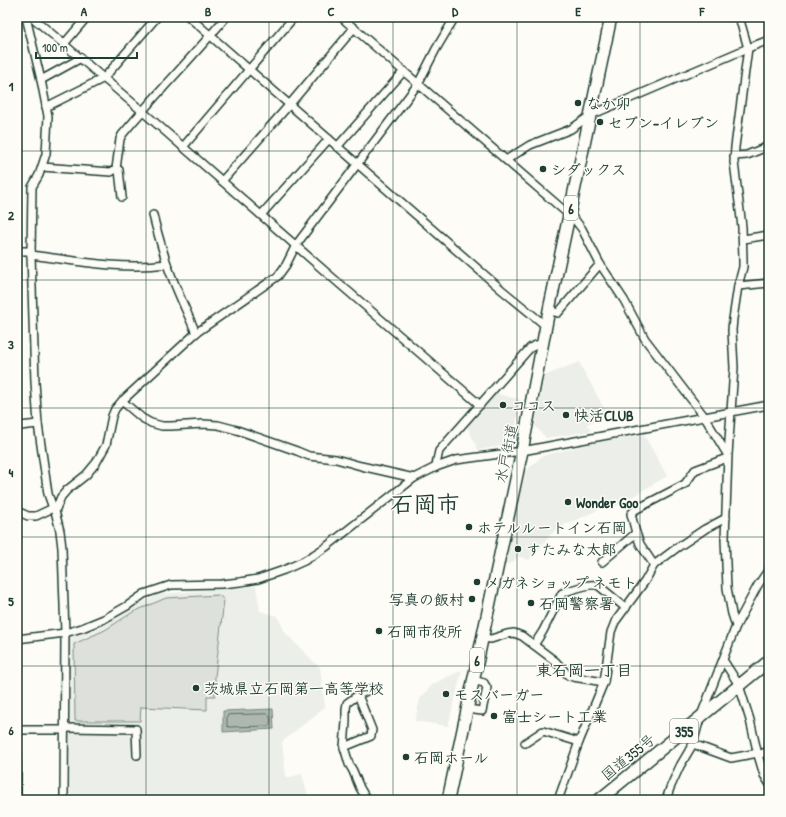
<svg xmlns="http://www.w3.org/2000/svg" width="786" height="817" viewBox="0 0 786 817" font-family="'Patrick Hand','Klee One',sans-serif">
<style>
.built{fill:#eceee9}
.green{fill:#dde0db;stroke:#7e8e88}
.water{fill:#aeb8b1;stroke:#75877f}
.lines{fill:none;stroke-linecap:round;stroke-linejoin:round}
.shore{stroke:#586e66;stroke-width:1}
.minor-casing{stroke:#1f3d34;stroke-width:10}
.highway-casing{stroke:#1f3d34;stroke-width:14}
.minor{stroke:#fdfcf7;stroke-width:7}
.highway{stroke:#fdfcf7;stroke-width:11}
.grid{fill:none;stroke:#1f3d34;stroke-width:1;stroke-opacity:0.55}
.poi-dot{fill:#1f3d34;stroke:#fdfcf7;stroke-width:1.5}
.labels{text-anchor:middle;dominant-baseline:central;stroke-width:3;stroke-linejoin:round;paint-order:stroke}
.shield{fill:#fdfcf7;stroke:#62766e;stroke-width:1}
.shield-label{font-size:14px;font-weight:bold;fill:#1f3d34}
.poi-label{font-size:15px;font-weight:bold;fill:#1f3d34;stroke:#fdfcf7;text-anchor:start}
.street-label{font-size:15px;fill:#1f3d34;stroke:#fdfcf7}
.neighbourhood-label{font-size:16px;font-weight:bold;fill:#1f3d34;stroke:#fdfcf7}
.town-label{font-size:23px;font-weight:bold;fill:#1f3d34;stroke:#fdfcf7}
.neatline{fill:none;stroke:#1f3d34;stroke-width:1.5}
.grid-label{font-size:13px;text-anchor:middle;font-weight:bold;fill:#1f3d34}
</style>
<rect width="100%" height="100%" fill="#fdfcf7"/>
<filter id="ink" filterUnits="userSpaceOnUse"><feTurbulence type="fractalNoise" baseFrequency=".025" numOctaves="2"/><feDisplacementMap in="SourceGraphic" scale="8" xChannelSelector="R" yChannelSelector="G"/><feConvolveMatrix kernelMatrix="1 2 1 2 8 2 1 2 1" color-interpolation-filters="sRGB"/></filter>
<g filter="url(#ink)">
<g class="built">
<polygon points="579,362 608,416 587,424 591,431 546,438 535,426 544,376"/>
<polygon points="494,393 521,400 513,439 508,445 478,450 466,424"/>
<polygon points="644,435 667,476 616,506 607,506 556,529 529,560 518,556 511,564 506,563 515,517 526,471 542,456 602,441"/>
<polygon points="256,586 260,611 277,616 286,634 320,668 325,707 282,742 286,778 302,774 309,800 70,800 69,638 98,629 142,602 161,594"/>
<polygon points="462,670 448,726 415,721 420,699 433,684"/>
</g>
<polygon class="green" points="219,595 224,600 215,677 215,696 207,696 207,710 141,707 140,721 75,721 74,644 105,630 133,612 166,598"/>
<polygon class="water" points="273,709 274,729 223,732 223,711"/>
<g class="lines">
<path class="shore" d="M 268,714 C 271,716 271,723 269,726 L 229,727 L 227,726 L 227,717 L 228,715 Z"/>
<defs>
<g id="minor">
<polyline points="26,17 41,80 48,116 46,154 39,175 32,187 31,255 35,382 38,424 48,494 53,508 55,511 60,531 62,548 65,633 64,800"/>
<polyline points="32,17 142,111 327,273 480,405"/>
<polyline points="189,17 502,290 546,326"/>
<polyline points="341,17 575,220 582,229 600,264 624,300 645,339 704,416 727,454"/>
<polyline points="64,44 87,17"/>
<polyline points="41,80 81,58"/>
<polyline points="46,107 104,78 157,17"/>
<polyline points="183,147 294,17"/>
<polyline points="337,147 404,71"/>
<polyline points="734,156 747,155 769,146"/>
<polyline points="506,160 530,145 571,129 591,115 748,48 769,40"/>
<path d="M 42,167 L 111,172 L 116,169 L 120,139 L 122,135 C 155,95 193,57 226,17"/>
<polyline points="116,169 119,170 122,197"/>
<polyline points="222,181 290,104 354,28"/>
<path d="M 153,215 C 157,232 162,248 167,264 C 175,287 186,310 196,333"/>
<polyline points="261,215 329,139"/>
<polyline points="743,239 769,235"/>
<polyline points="17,251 31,251"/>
<path d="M 31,255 C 76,261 122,270 167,264"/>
<polyline points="738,286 769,283"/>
<polyline points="549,310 558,313 600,264"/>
<polyline points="122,401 142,418 151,423 162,426 171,426 203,424 218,425 237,430 297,451 309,456 336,459 361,466 414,478"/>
<polyline points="17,421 20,426 38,424"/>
<polyline points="436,467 437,460 439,451 530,348 536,345 543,344"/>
<polyline points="17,511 28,516 36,516 53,508"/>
<polyline points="55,511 61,497 67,490 86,475 96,463 106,445 112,416 115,409 122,401 196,333 278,276 286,265 296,245 418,84 436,49 455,17"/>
<polyline points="602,562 636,533"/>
<polyline points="654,565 640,544 636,533 631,514 635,510 685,484 695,470 727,458"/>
<polyline points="736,626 732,614 727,588 725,539 728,455 734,368 732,330 733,319 738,286 743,267 743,259 742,227 734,162 735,147 748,48 739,17"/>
<polyline points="482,638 491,639 507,634 514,633 522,636 555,661 569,676 573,677 604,682"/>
<polyline points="17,639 65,633 82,628 104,619 127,606 144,594 171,585 222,584 240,582 258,579 284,570 304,561 326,547 414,478 436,467 456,460 522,451 769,405"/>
<path d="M 534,645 L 543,631 L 562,593 L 565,592 C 575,589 591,582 599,586 L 626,608"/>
<polyline points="723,660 739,685 750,720 758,755 764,775 769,783"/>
<polyline points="467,709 482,711 487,688 484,683 473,680"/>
<polyline points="65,728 136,729 137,755"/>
<polyline points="17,730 65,730"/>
<polyline points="525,743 543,731 579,742"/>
<polyline points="693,744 731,758 758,753"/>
<polyline points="344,747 346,722 346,709 347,703 358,695"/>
<polyline points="758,755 769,751"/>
<polyline points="17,762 17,800"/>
<polyline points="367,800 360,788 353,771 349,764 344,747 371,736 372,730 358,695 371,689"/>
<polyline points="558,800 579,742 604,682 611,632 615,622 645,581 654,565 678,547 705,529 726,518"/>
<polyline points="666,800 670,788 680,766 693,744 700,718 736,626 758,585 769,569"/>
</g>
<g id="highway">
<polyline points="448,800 522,451 549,310 611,17"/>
<polyline points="599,800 769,661"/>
</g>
</defs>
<use href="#minor" class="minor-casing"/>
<use href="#highway" class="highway-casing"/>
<use href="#minor" class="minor"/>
<use href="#highway" class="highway"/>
</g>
</g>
<path class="grid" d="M 146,17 L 146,800M 269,17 L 269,800M 393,17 L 393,800M 517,17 L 517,800M 640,17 L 640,800M 17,151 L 769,151M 17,280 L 769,280M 17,408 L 769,408M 17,537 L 769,537M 17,666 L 769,666"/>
<g class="poi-dot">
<circle cx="578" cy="103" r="4"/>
<circle cx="600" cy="122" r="4"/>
<circle cx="543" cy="169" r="4"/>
<circle cx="503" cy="405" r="4"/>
<circle cx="566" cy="415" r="4"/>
<circle cx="568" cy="502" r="4"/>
<circle cx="469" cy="527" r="4"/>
<circle cx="518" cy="549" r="4"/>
<circle cx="477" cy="582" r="4"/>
<circle cx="472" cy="599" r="4"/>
<circle cx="531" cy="603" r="4"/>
<circle cx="379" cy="631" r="4"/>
<circle cx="196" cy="688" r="4"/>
<circle cx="446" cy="694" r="4"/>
<circle cx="494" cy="716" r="4"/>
<circle cx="406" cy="757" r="4"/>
</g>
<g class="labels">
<g class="shield">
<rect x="564" y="196" width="14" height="24" rx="3"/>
<rect x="470" y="648" width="14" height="24" rx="3"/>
<rect x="670" y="719" width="28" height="24" rx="3"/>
</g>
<g class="shield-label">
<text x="571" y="208">6</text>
<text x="477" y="660">6</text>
<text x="684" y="731">355</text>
</g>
<g class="poi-label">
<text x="586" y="103">なか卯</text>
<text x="608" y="122">セブン-イレブン</text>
<text x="551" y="169">シダックス</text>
<text x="511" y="405">ココス</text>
<text x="574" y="415">快活CLUB</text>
<text x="576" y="502">Wonder Goo</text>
<text x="477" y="527">ホテルルートイン石岡</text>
<text x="526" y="549">すたみな太郎</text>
<text x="485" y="582">メガネショップ ネモト</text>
<text x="464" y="599" text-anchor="end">写真の飯村</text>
<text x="539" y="603">石岡警察署</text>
<text x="387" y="631">石岡市役所</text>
<text x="204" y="688">茨城県立石岡第一高等学校</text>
<text x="454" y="694">モスバーガー</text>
<text x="502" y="716">富士シート工業</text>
<text x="414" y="757">石岡ホール</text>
</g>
<g class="street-label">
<text transform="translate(506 453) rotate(-78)">水戸街道</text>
<text transform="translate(628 757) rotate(-39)">国道355号</text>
</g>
<g class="neighbourhood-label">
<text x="584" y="670">東石岡一丁目</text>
</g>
<g class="town-label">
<text x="425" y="503">石岡市</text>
</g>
</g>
<rect width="786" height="817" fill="none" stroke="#fdfcf7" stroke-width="44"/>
<path d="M36 52v6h101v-6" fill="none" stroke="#1f3d34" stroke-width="2"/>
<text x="42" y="52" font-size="12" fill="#1f3d34" stroke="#fdfcf7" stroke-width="3" paint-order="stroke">100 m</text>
<rect x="22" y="22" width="742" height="773" class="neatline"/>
<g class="grid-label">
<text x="84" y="16">A</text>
<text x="208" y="16">B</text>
<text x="331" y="16">C</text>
<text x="455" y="16">D</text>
<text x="578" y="16">E</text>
<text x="702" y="16">F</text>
<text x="11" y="91">1</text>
<text x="11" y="220">2</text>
<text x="11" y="349">3</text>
<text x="11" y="477">4</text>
<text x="11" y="606">5</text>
<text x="11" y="735">6</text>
</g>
</svg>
